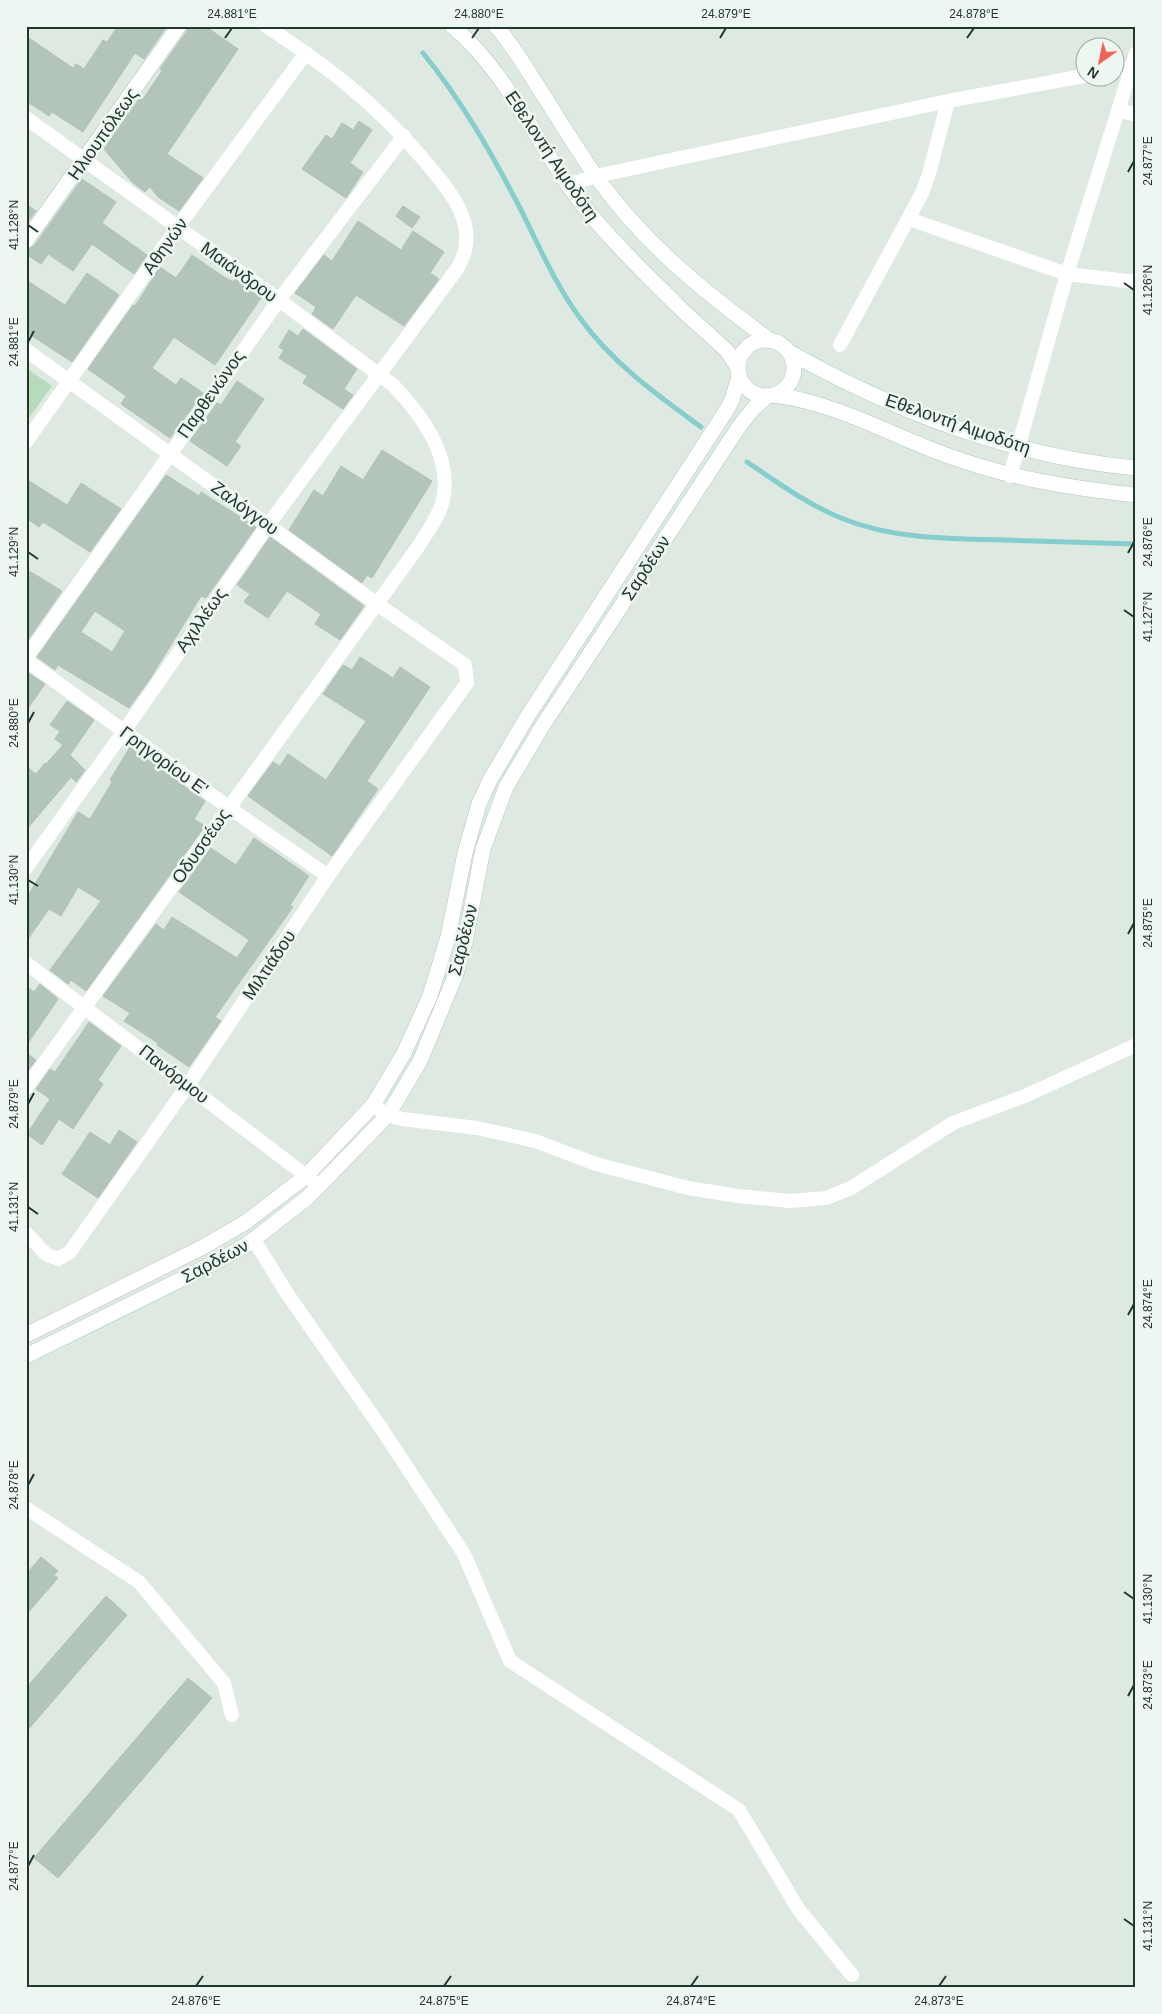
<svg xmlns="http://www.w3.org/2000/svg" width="1162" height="2014" viewBox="0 0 1162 2014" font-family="Helvetica,sans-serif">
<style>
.green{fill:#b6dabb}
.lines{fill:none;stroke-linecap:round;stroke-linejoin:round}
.stream{stroke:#86cece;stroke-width:5}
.building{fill:#b3c4bb;stroke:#b0c2b8;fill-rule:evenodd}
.secondary-casing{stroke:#b1c9bd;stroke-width:16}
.street{stroke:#fff;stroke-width:14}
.secondary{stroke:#fff;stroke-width:15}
.ticks{fill:none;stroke:#20382e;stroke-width:2}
.labels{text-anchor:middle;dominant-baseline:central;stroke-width:5;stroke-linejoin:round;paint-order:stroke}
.street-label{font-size:18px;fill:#20382e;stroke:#eef6f1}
.neatline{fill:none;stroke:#20382e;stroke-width:2}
.ticks-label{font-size:12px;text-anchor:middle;fill:#20382e}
</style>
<rect width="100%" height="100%" fill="#dee9e2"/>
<polygon class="green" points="26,368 52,386 26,422"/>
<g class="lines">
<g class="stream">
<path d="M 423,53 C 462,101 492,154 520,208 C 539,246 555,284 580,318 C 612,363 657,395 701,427"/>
<path d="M 747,462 C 777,482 807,504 841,518 C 892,539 949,539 1003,540 C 1047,541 1091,543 1136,544"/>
</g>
</g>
<g class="building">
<polygon points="118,26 167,26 144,59 135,53 83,132 52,112 49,116 26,101 26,36 73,68 76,64 84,69 103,40 107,42"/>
<polygon points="188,26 205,26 238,49 167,154 203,178 179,211 158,197 150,187 145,192 132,182 104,149 139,99 143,99 162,71 160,69 187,31"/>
<polygon points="359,121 372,130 350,163 363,172 346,198 302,169 326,135 332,139 342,123 353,130"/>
<polygon points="82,179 116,202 102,223 147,255 134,274 92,244 73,271 48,254 41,264 26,254 26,250 34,246"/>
<polygon points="26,204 36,211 26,224"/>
<polygon points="403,206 420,217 412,228 396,216"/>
<polygon points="358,221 401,250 413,231 444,252 430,273 439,279 404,326 356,295 333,329 312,314 316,307 295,293 324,255 332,261"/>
<polygon points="192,255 224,277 233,282 235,279 261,298 215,365 174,337 152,368 176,385 181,378 203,393 170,438 121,404 126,396 88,369 133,305 135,306 160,267 176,278"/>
<polygon points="87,273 119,295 72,362 26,332 26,280 65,305"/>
<polygon points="303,329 357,369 344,389 353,395 343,409 303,383 307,376 279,358 284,350 279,347 289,330 298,336"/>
<polygon points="237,381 264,399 235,442 241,446 227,466 190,441 217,403 221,405"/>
<polygon points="382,450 432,481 372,578 367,575 362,583 289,530 314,490 323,496 341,466 363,480"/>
<path d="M 166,475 L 199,496 L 201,492 L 256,527 L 206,598 L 201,596 L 150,679 L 129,708 L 58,665 L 55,670 L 37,657 ZM 95,611 L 125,631 L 112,652 L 81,632 Z"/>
<polygon points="26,479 67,505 81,483 121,509 90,552 43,522 39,527 26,518"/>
<polygon points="270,537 364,606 340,640 315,624 321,614 287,591 268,618 244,602 250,594 237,585"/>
<polygon points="26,569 62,591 28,640 26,639"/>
<polygon points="360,657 393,678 400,667 430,687 367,781 378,789 332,856 248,796 273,762 280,766 288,754 326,780 366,721 323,694 343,665 352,670"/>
<polygon points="27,672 45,684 26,711 26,673"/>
<polygon points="67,701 94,720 70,755 85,770 76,782 71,777 26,830 26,766 36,774 45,763 46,764 63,745 55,739 60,731 50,725"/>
<polygon points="130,747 205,801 194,819 205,826 86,991 71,980 68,984 50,970 101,901 78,887 61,916 49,909 26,942 26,899 78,812 90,819 112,782 110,780"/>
<polygon points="254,838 309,876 290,905 293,907 215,1017 221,1021 189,1067 157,1045 158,1043 124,1021 130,1013 103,996 156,924 164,930 172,917 237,958 249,940 179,892 211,848 236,865"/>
<polygon points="40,984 58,999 26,1046 26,986 34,992"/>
<polygon points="89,1022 121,1046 98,1080 103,1084 73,1129 59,1119 42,1145 27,1134 50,1099 36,1089 50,1069 55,1072"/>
<polygon points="26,1053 36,1060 26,1073"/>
<polygon points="119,1130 137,1142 98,1198 62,1174 90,1132 110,1145"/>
<polygon points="41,1557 58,1571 54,1575 58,1578 26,1615 26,1574"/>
<polygon points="106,1596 127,1615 26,1732 26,1688"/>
<polygon points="188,1678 212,1698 58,1878 34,1858"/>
</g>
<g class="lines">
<defs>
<g id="secondary">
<path d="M 452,26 C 508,72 536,144 579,200 C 609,239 643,271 678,306 C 694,322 712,336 728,352 L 738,368"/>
<path d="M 496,26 C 511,43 523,63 535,82 C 555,113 574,145 595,175 C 644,244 703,291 771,341"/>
<polyline points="26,241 179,26"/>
<circle cx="766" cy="368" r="28"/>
<path d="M 789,352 C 896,412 1013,457 1136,468"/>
<path d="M 773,395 C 834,402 889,434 946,455 C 1009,478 1069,488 1136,495"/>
<polyline points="26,1335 203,1247 246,1222 306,1176 373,1105 404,1053 430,996 448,937 465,853 479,804 490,780 527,717 726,411 732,400 739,376"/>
<polyline points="26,1356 214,1263 248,1244 307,1198 388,1115 420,1061 456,974 465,942 483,849 506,787 543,725 738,428 752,410 767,396"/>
</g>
</defs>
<use href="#secondary" class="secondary-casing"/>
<g class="street">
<polyline points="1114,71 1131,67"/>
<polyline points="1119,110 1136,115"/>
<path d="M 26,118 L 279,300 L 393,385 C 421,414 453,456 443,500 C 439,517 427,532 418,547 L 26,1088"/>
<polyline points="568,185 596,176 948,101 1084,76"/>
<polyline points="909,219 1067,274 1136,282"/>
<polyline points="840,345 922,193 929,174 948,101"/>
<polyline points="26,350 377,604 465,665 467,683 328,876 188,1085 70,1252 58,1259 46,1254 26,1233"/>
<polyline points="26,442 177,228 306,53"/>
<polyline points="1010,476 1067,274 1136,53"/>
<polyline points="26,658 279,300 404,136"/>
<polyline points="26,660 228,807 328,876"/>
<path d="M 26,868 L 124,731 L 268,525 L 457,269 C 483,227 450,191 423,159 C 374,102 328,67 266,26"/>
<polyline points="26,963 313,1181"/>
<polyline points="373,1105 388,1115 402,1119 477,1128 535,1141 596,1164 688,1188 738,1196 790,1201 826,1198 851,1188 953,1123 1025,1096 1136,1045"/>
<polyline points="254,1240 288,1295 381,1428 464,1554 510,1661 739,1810 799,1910 852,1975"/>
<polyline points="26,1508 139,1582 224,1683 232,1715"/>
</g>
<use href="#secondary" class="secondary"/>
</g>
<path class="ticks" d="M 225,38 L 232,28M 472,38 L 479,28M 720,38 L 726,28M 967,38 L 974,28M 1128,172 L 1134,161M 28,225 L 38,232M 1124,283 L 1134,290M 28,342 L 34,331M 28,552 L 38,559M 1128,553 L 1134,542M 1124,610 L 1134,617M 28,723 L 34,712M 28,880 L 38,886M 1128,934 L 1134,923M 28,1104 L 34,1093M 28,1207 L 38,1214M 1128,1315 L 1134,1304M 28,1485 L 34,1474M 1124,1592 L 1134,1599M 1128,1696 L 1134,1685M 28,1866 L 34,1855M 1124,1919 L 1134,1926M 196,1986 L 203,1976M 444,1986 L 451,1976M 691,1986 L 698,1976M 939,1986 L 946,1976"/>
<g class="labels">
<g class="street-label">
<text transform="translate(103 134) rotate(-55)">Ηλιουπόλεως</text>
<text transform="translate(552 156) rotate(56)">Εθελοντή Αιμοδότη</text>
<text transform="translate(165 246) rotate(-55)">Αθηνών</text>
<text transform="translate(239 272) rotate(36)">Μαιάνδρου</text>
<text transform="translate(211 394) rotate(-55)">Παρθενώνος</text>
<text transform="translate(958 424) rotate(19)">Εθελοντή Αιμοδότη</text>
<text transform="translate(245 508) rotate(36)">Ζαλόγγου</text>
<text transform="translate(646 568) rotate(-57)">Σαρδέων</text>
<text transform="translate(201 620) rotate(-55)">Αχιλλέως</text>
<text transform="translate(164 761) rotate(36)">Γρηγορίου Ε'</text>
<text transform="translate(201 846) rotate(-55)">Οδυσσέως</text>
<text transform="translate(463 940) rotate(-76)">Σαρδέων</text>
<text transform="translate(269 965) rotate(-56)">Μιλτιάδου</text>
<text transform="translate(174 1074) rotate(38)">Πανόρμου</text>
<text transform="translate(215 1261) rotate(-28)">Σαρδέων</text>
</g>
</g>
<rect width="1162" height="2014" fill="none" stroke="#eef6f1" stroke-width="55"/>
<g transform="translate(1100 62) rotate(213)"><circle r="24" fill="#eef6f1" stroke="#9caaa3"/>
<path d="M0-4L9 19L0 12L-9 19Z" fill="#ef6456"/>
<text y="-8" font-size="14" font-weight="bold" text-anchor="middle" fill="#20382e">N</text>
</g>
<rect x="28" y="28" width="1106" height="1958" class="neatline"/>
<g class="ticks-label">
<text x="232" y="18">24.881°E</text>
<text x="479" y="18">24.880°E</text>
<text x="726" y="18">24.879°E</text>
<text x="974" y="18">24.878°E</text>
<text transform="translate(1148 161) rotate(-90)" y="4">24.877°E</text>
<text transform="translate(14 225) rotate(-90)" y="4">41.128°N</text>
<text transform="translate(1148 290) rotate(-90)" y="4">41.126°N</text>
<text transform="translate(14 342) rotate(-90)" y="4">24.881°E</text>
<text transform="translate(1148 542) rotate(-90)" y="4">24.876°E</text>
<text transform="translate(14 552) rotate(-90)" y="4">41.129°N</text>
<text transform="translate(1148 617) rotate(-90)" y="4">41.127°N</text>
<text transform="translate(14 723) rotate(-90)" y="4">24.880°E</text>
<text transform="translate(14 880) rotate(-90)" y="4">41.130°N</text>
<text transform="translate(1148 923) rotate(-90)" y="4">24.875°E</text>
<text transform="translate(14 1104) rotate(-90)" y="4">24.879°E</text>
<text transform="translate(14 1207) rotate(-90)" y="4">41.131°N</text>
<text transform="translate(1148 1304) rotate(-90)" y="4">24.874°E</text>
<text transform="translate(14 1485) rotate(-90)" y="4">24.878°E</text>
<text transform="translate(1148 1599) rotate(-90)" y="4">41.130°N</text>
<text transform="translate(1148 1685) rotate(-90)" y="4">24.873°E</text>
<text transform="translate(14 1866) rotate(-90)" y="4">24.877°E</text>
<text transform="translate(1148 1926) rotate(-90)" y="4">41.131°N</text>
<text x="196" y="2005">24.876°E</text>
<text x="444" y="2005">24.875°E</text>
<text x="691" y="2005">24.874°E</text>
<text x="939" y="2005">24.873°E</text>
</g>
</svg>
